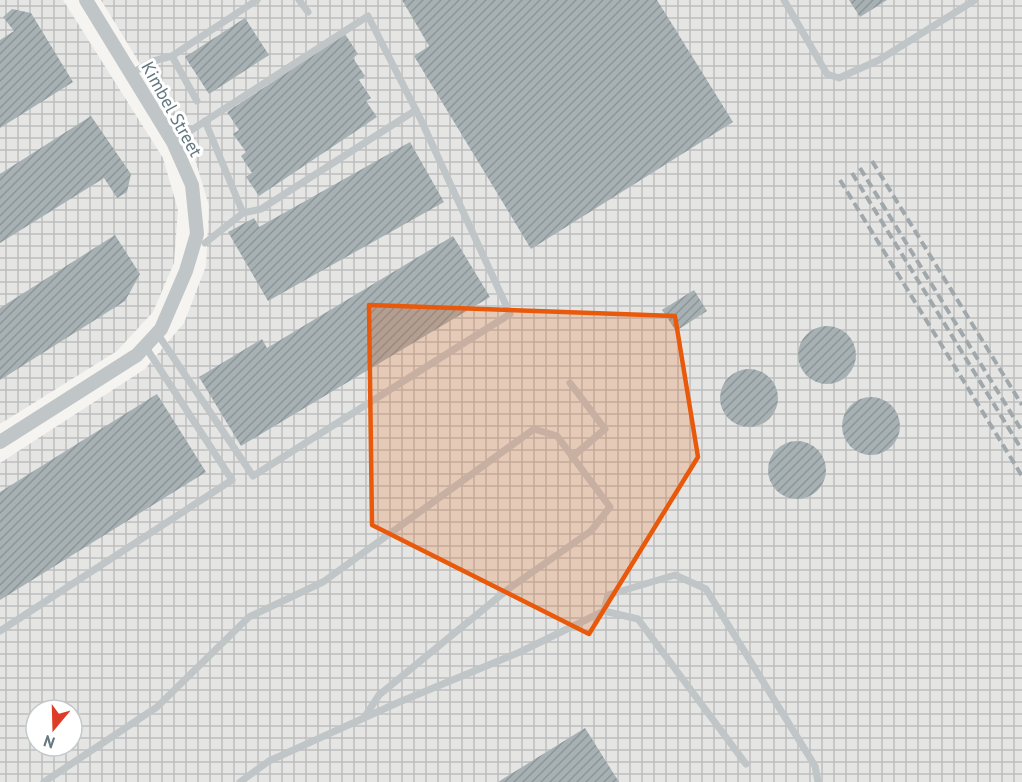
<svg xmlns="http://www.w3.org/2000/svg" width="1022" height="782" viewBox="0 0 1022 782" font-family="'PT Sans',sans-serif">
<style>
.industrial{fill:url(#industrial-grid);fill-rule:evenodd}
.building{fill:url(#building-hatch)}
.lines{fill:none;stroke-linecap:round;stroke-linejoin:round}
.service{stroke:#c0c5c7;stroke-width:7}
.minor{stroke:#c0c5c7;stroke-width:14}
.rail{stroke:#a1a8ac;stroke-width:4;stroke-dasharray:9 4.5;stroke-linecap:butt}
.marked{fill:#e8590c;fill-opacity:0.2;stroke:#e8590c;stroke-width:4.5;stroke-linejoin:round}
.labels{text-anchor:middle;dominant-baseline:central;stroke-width:6;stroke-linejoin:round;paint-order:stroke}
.street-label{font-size:18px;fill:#647881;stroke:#fff}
</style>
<defs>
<pattern id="industrial-grid" width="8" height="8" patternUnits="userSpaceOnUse" patternTransform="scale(1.5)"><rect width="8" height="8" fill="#e5e6e4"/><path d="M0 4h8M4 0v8" fill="none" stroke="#bdbfbe"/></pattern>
<pattern id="building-hatch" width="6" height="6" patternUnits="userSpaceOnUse" patternTransform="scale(1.5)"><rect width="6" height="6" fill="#a7b1b4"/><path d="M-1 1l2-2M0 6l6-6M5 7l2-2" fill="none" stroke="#8c9598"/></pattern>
</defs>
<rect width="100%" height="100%" fill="#f5f4f1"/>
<g class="industrial">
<polygon points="0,0 63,0 163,158 178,210 174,263 153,312 117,351 0,424"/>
<path d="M 101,0 L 1022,0 L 1022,782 L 0,782 L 0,463 L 145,369 L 184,323 L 206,266 L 209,206 L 192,149 ZM 36,710 L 72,710 L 72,746 L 36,746 Z"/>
</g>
<g class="building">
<polygon points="402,0 657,0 733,122 531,249 414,56 429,46"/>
<polygon points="849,0 887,0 860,17"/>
<polygon points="12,9 31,13 73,82 0,128 0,40 14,31 3,17"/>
<polygon points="245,18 269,55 209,94 185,57"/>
<polygon points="345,34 358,54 353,58 365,76 359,80 371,98 366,101 377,117 259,196 246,177 252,173 241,156 246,152 233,134 239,130 227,112"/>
<polygon points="91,116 131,174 127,192 117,198 104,178 0,243 0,174"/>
<polygon points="410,142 444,202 268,301 228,232 254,218 259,227"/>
<polygon points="115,235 140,274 125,301 0,380 0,308"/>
<polygon points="453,236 490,297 241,446 199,377 262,339 267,348"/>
<polygon points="694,290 707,311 676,331 662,310"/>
<circle cx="827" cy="355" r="29"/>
<circle cx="749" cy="398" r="29"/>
<polygon points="157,394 206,472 0,600 0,492"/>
<circle cx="871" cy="426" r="29"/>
<circle cx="797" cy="470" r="29"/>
<polygon points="585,728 619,782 498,782"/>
</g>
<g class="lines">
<g class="service">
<polyline points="299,0 308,12"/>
<polyline points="784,0 827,74 839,78 879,60 975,0"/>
<polyline points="172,56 197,101"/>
<polyline points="132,73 153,61 172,56 257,0"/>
<polyline points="205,121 243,213 261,209 416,110"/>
<polyline points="205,243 243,213"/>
<polyline points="157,333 253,476 510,314 421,120 368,16 173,142"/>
<polyline points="570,383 605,429 572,457"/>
<polyline points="604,611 608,595 675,575 706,589 815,766 818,782"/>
<polyline points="0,631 232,480 145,346"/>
<polyline points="44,782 157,707 249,617 323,582 534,429 557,436 610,507 591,531 507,590 379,695 364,718"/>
<polyline points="240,782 269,761 397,703 520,652 604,611 638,619 746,764"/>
</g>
<polyline class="minor" points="0,442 137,355 161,329 186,271 197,234 192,185 173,142 86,0"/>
<g class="rail">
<polyline points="872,161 1022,405"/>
<polyline points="860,168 1022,431"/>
<polyline points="852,173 1022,450"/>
<polyline points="840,180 1022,476"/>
</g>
</g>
<path class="marked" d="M 369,305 L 675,316 L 698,457 L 589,634 L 372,525 Z"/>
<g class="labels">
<g class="street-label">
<text transform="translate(172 109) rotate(61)">Kimbel Street</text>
</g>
</g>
<g transform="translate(54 728) rotate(199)"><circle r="28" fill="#ffffff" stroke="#c1c9cd" stroke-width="1.5"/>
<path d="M0-4.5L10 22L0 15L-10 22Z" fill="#de3c28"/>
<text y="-9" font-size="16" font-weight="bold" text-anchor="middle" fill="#647881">N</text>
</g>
</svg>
